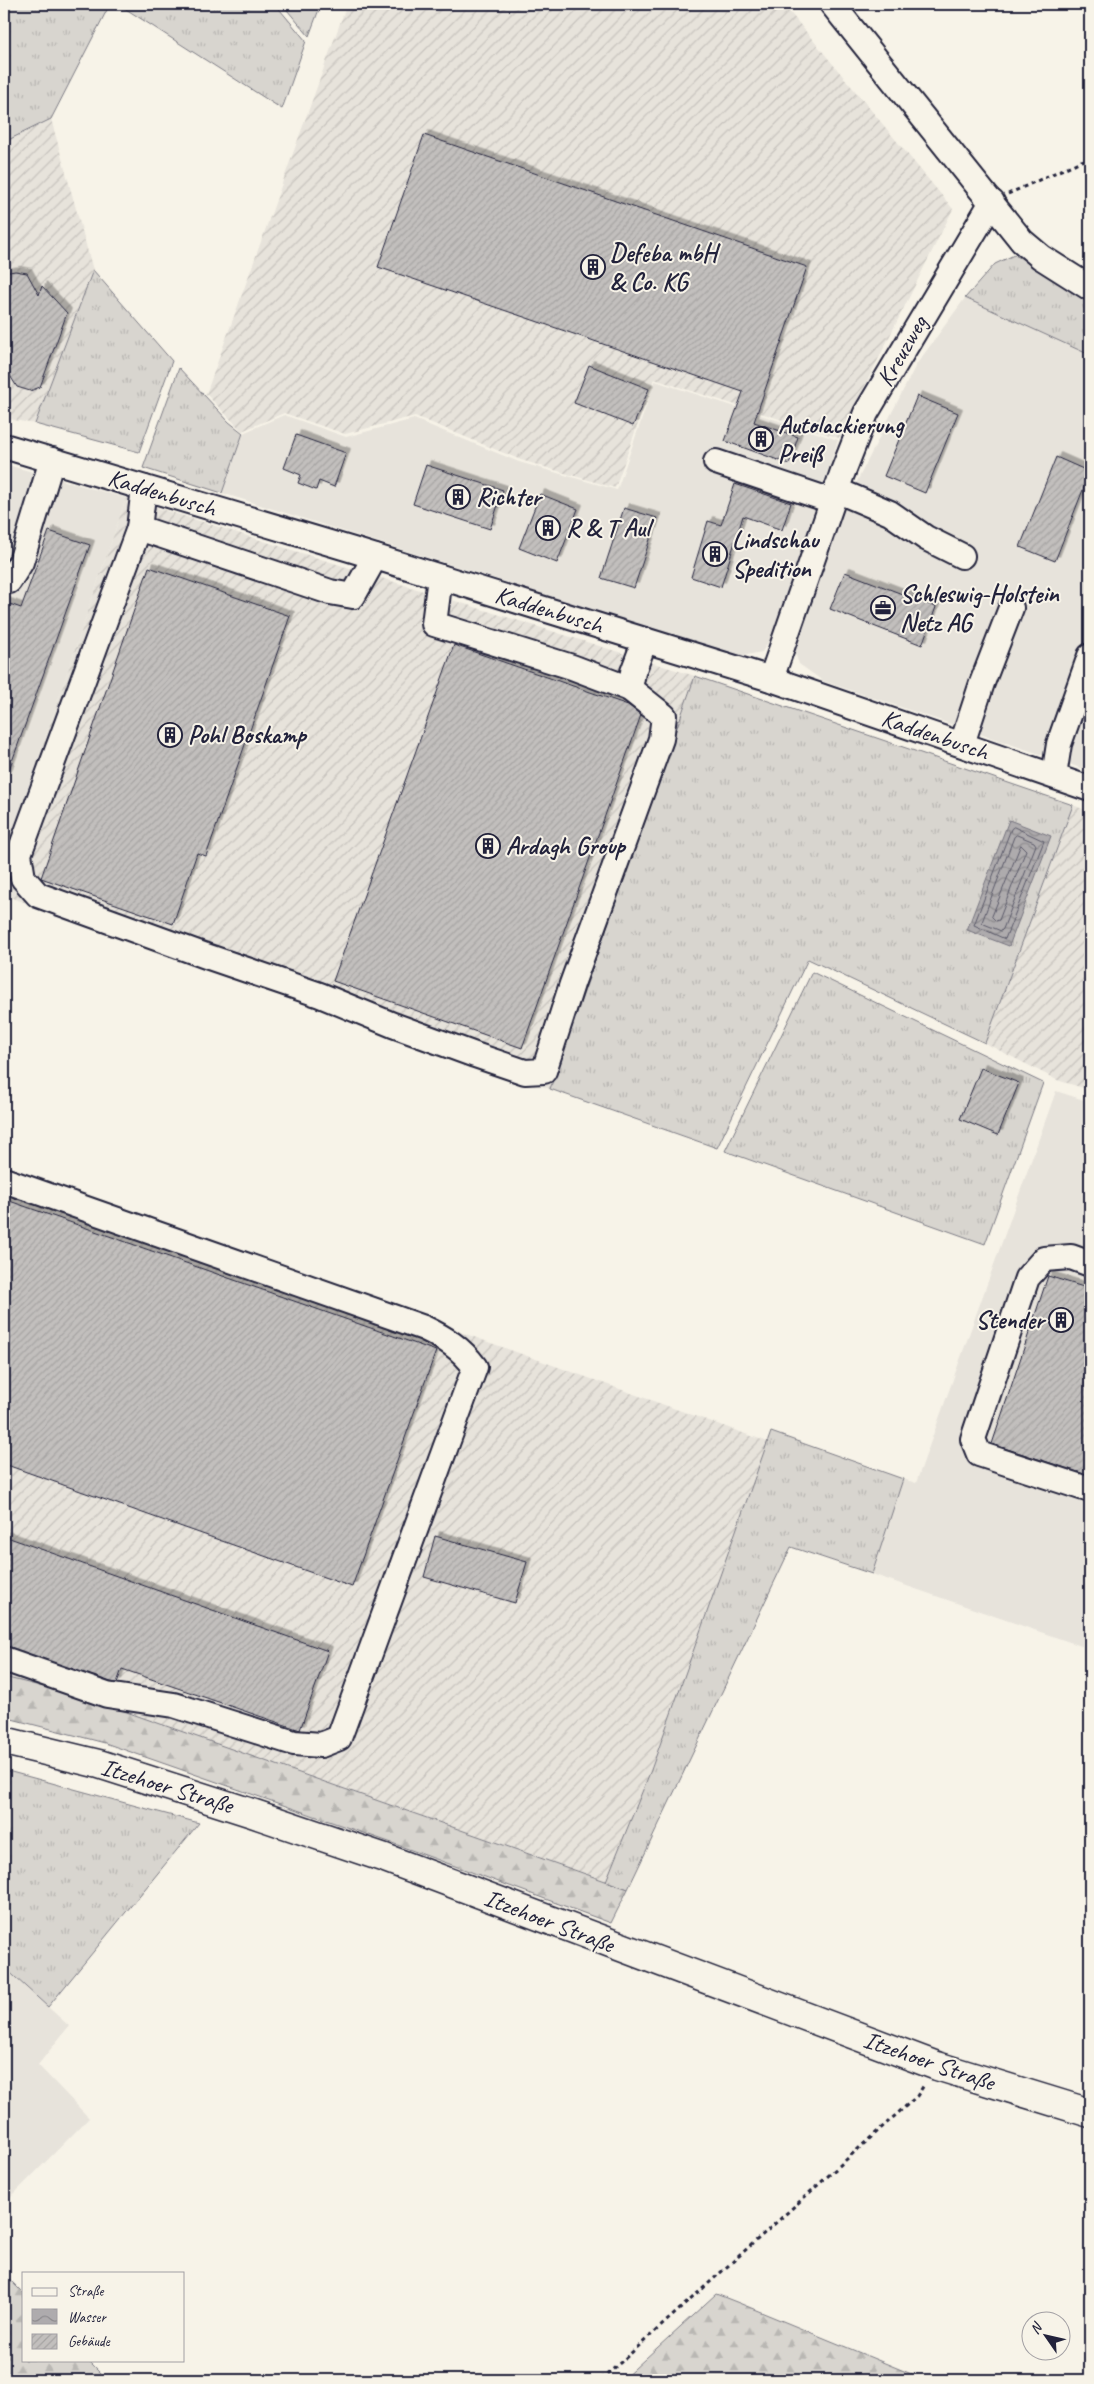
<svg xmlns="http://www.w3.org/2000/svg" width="1094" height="2384" viewBox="0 0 1094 2384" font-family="Caveat,sans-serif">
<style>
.built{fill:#e7e3db}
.industrial{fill:url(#industrial-furrows)}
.grass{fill:url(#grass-tufts);stroke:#7d7c85}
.forest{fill:url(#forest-firs);stroke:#7d7c85}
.water{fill:url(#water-waves);stroke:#76747f}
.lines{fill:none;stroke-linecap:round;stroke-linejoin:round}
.shore{stroke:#5a5969;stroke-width:1}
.building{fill:url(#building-hatch);stroke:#22223b;filter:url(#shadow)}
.minor-casing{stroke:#22223b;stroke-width:28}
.major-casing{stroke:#22223b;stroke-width:31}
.path{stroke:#22223b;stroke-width:3;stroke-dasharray:4 4;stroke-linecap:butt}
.minor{stroke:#f7f3e8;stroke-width:24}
.major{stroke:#f7f3e8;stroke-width:28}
.labels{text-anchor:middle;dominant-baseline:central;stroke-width:4;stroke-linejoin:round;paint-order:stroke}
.poi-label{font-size:25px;font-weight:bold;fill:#22223b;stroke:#f7f3e8;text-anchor:start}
.street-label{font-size:25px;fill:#22223b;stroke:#f7f3e8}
</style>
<defs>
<pattern id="industrial-furrows" width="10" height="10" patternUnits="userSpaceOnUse" patternTransform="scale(1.25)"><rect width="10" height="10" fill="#e7e3db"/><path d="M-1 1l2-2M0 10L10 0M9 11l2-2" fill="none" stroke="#c6c2bd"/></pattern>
<pattern id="grass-tufts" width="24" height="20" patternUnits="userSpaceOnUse" patternTransform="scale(1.25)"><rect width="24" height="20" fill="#d8d5cf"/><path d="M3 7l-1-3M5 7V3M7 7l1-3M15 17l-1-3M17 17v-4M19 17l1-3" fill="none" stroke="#b9b7b3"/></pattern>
<pattern id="forest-firs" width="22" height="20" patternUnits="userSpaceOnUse" patternTransform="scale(1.25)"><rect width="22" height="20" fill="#d8d5cf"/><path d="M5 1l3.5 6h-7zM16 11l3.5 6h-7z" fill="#b9b7b3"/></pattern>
<pattern id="water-waves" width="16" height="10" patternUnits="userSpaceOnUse" patternTransform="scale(1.25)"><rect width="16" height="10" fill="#aeabad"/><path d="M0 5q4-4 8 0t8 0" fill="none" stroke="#8d8b8e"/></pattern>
<pattern id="building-hatch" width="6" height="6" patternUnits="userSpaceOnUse" patternTransform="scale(1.25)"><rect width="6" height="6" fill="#c2bfbd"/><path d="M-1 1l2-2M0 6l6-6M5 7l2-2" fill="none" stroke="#a6a4a3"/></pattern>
<filter id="shadow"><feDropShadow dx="4.5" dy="-4.5" stdDeviation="0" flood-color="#0004"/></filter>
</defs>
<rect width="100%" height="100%" fill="#f7f3e8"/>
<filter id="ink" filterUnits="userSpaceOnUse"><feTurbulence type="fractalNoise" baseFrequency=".02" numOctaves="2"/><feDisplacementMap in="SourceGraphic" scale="10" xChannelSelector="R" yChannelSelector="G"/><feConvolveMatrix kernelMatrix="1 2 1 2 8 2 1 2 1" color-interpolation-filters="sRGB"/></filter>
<g filter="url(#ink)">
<g class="built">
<polygon points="965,298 1090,355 1090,771 823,681 799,664 794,650 836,523 916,365"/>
<polygon points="655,381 838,440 773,634 762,652 741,656 222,493 243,433 284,415 346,437 414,419 519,462 617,490"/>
<polygon points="4,464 126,498 4,861"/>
<polygon points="1056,1091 1090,1102 1090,1649 872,1574 903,1479 916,1483"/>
<polygon points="4,1967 69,2026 38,2065 89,2118 4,2204"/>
</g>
<g class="industrial">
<polygon points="347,4 783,4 953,209 839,438 654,379 615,488 521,460 415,416 345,434 284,413 242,431 206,394"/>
<polygon points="51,119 93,270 35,424 4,418 4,142"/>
<polygon points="126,498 695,676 550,1089 4,895 4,861"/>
<polygon points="1073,805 1090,812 1090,1090 1057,1080 985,1043"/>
<polygon points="4,1169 768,1442 651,1770 606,1881 84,1697 4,1677"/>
</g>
<g class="grass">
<polygon points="4,4 110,4 51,119 4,142"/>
<polygon points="118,4 275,4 306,41 282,109"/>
<polygon points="282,4 321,4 309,36"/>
<polygon points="1014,255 1037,265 1090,299 1090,355 965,298 995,264"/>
<polygon points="93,270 172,361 139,452 35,424"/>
<polygon points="179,368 229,422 243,433 222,493 143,468"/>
<polygon points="695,676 1073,805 985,1043 808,959 717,1148 550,1089"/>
<polygon points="812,972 1043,1083 985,1244 725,1151"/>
<polygon points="771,1432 903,1479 872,1574 791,1547 628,1889 606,1881 651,1770"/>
<polygon points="4,1770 199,1823 48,2007 4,1967"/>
</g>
<g class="forest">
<polygon points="4,1677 84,1697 628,1889 611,1923 392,1843 105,1743 4,1717"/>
<polygon points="4,2274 24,2294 24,2360 88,2360 108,2380 4,2380"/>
<polygon points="716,2294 739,2303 926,2380 622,2380"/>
</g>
<polygon class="water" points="1009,820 1051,836 1009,946 967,930"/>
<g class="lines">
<g class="shore">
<polygon points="1014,827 1044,841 1005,939 974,925 1011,829"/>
<polygon points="1017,835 1034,842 1036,845 1003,929 1001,931 984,924 982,922 1014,837"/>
<polygon points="1021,845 1026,850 999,920 996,921 992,917"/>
</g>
</g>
<g class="building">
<polygon points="424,135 807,267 754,422 798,437 789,464 725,441 743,392 378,267"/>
<polygon points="15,271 27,273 39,295 42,286 67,313 40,387 30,391 17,387 4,366 4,273"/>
<polygon points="589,365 649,389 633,426 574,403"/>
<polygon points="917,396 958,413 925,493 884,476"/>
<polygon points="296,435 346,453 334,487 319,481 316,490 298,483 301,475 284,468"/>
<polygon points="1056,457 1090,472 1055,561 1020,547"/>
<polygon points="426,465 503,490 490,529 413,504"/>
<polygon points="735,484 791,503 782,530 743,516 721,587 691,577 708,521 721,525"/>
<polygon points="540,494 578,509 557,563 519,548"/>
<polygon points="624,508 657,518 634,588 601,578"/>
<polygon points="49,531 90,545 6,778 4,778 4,602 21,608"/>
<polygon points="149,567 290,616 206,856 197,853 173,924 41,878"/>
<polygon points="845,572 936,607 922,645 830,609"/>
<polygon points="454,645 628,705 641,715 522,1048 333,981"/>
<polygon points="981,1068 1019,1083 998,1135 960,1119"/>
<polygon points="4,1199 436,1351 352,1587 4,1464"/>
<polygon points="1048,1276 1090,1289 1090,1476 992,1444"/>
<polygon points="4,1536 328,1651 300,1730 122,1669 117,1683 110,1682 4,1646"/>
<polygon points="435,1536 527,1562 515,1603 424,1577"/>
</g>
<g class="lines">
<defs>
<g id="minor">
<polyline points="832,4 1022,241 1041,257 1090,288"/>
<polyline points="4,446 353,550 771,679 1090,789"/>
<polyline points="716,462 832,501"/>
<polyline points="144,488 139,528 330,592 353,596 375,557"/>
<polyline points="836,490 890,513 926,538 962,556"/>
<polyline points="139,528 19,854 23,878 38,895 206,956 320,995 393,1025 475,1055 525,1072 544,1071 572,984 661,739 664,716 630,689 572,667 434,624 440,577"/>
<polyline points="4,582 9,581 21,562 52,460"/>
<polyline points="771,679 842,474 866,413 992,202"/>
<polyline points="630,689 633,672 645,640"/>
<polyline points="962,744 982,683 1011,608"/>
<polyline points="1054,776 1059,744 1090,656"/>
<path d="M 4,1180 L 424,1328 C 445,1338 461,1348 475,1367 L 339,1738 L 321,1745 L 294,1743 L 174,1705 L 107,1695 L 4,1659"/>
<polyline points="1090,1264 1071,1257 1044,1259 1027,1278 973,1439 979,1454 1090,1490"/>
</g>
<polyline id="major" points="4,1741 99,1764 252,1813 385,1858 937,2066 1090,2113"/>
</defs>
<use href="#minor" class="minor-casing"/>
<use href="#major" class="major-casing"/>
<g class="path">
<polyline points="1008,194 1081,161 1090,159"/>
<polyline points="601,2380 917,2096 924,2085"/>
</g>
<use href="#minor" class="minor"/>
<use href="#major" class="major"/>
</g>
</g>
<defs>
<symbol id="building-ring" viewBox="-11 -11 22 22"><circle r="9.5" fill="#f7f3e8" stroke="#22223b" stroke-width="1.5"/><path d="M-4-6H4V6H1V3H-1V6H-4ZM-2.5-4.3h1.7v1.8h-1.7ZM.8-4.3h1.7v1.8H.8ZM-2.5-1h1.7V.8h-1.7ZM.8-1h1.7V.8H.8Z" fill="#22223b"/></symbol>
<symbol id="office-ring" viewBox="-11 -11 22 22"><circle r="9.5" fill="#f7f3e8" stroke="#22223b" stroke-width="1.5"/><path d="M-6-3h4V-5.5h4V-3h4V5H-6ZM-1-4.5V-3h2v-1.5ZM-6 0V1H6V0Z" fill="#22223b"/></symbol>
</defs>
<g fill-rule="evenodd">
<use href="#building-ring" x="579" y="253" width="28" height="28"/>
<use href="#building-ring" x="747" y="425" width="28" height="28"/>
<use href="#building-ring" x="444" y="483" width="28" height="28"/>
<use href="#building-ring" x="534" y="514" width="28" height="28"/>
<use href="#building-ring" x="701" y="540" width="28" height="28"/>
<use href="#office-ring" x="869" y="594" width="28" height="28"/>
<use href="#building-ring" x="156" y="721" width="28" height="28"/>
<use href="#building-ring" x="474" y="832" width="28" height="28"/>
<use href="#building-ring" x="1047" y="1306" width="28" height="28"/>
</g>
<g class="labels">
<g class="poi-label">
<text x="610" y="253">Defeba mbH<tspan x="610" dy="29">&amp; Co. KG</tspan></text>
<text x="778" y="425">Autolackierung<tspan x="778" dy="29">Preiß</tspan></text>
<text x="476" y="497">Richter</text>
<text x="566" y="528">R &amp; T Aul</text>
<text x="732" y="540">Lindschau<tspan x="732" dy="29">Spedition</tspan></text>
<text x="900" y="594">Schleswig-Holstein<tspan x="900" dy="29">Netz AG</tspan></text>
<text x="188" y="735">Pohl Boskamp</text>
<text x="506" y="846">Ardagh Group</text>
<text x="1044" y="1320" text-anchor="end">Stender</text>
</g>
<g class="street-label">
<text transform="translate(902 351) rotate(-60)">Kreuzweg</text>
<text transform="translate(162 493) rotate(17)">Kaddenbusch</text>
<text transform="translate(549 610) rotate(17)">Kaddenbusch</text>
<text transform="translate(935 735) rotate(19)">Kaddenbusch</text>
<text transform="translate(167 1786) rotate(17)">Itzehoer Straße</text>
<text transform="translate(549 1921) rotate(21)">Itzehoer Straße</text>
<text transform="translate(929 2061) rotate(19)">Itzehoer Straße</text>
</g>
</g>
<rect width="1094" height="2384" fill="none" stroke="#f7f3e8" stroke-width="20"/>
<rect x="10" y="10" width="1074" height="2364" fill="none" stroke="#22223b" stroke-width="2" filter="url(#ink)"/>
<rect x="22" y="2272" width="162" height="90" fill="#f7f3e8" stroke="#a29fa3"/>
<rect x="32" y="2288" width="25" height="8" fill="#f7f3e8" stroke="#a29fa3"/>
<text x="68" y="2296" font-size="15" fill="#22223b">Straße</text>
<rect x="32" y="2309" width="25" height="15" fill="url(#water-waves)" stroke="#a29fa3"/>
<text x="68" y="2322" font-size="15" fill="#22223b">Wasser</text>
<rect x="32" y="2334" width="25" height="15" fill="url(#building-hatch)" stroke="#a29fa3"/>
<text x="68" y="2346" font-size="15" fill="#22223b">Gebäude</text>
<g transform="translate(1046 2336) rotate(304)"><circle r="24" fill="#f7f3e8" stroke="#a29fa3"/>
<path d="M0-4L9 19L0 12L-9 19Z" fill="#22223b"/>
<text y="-8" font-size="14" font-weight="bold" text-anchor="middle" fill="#22223b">N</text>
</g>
</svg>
